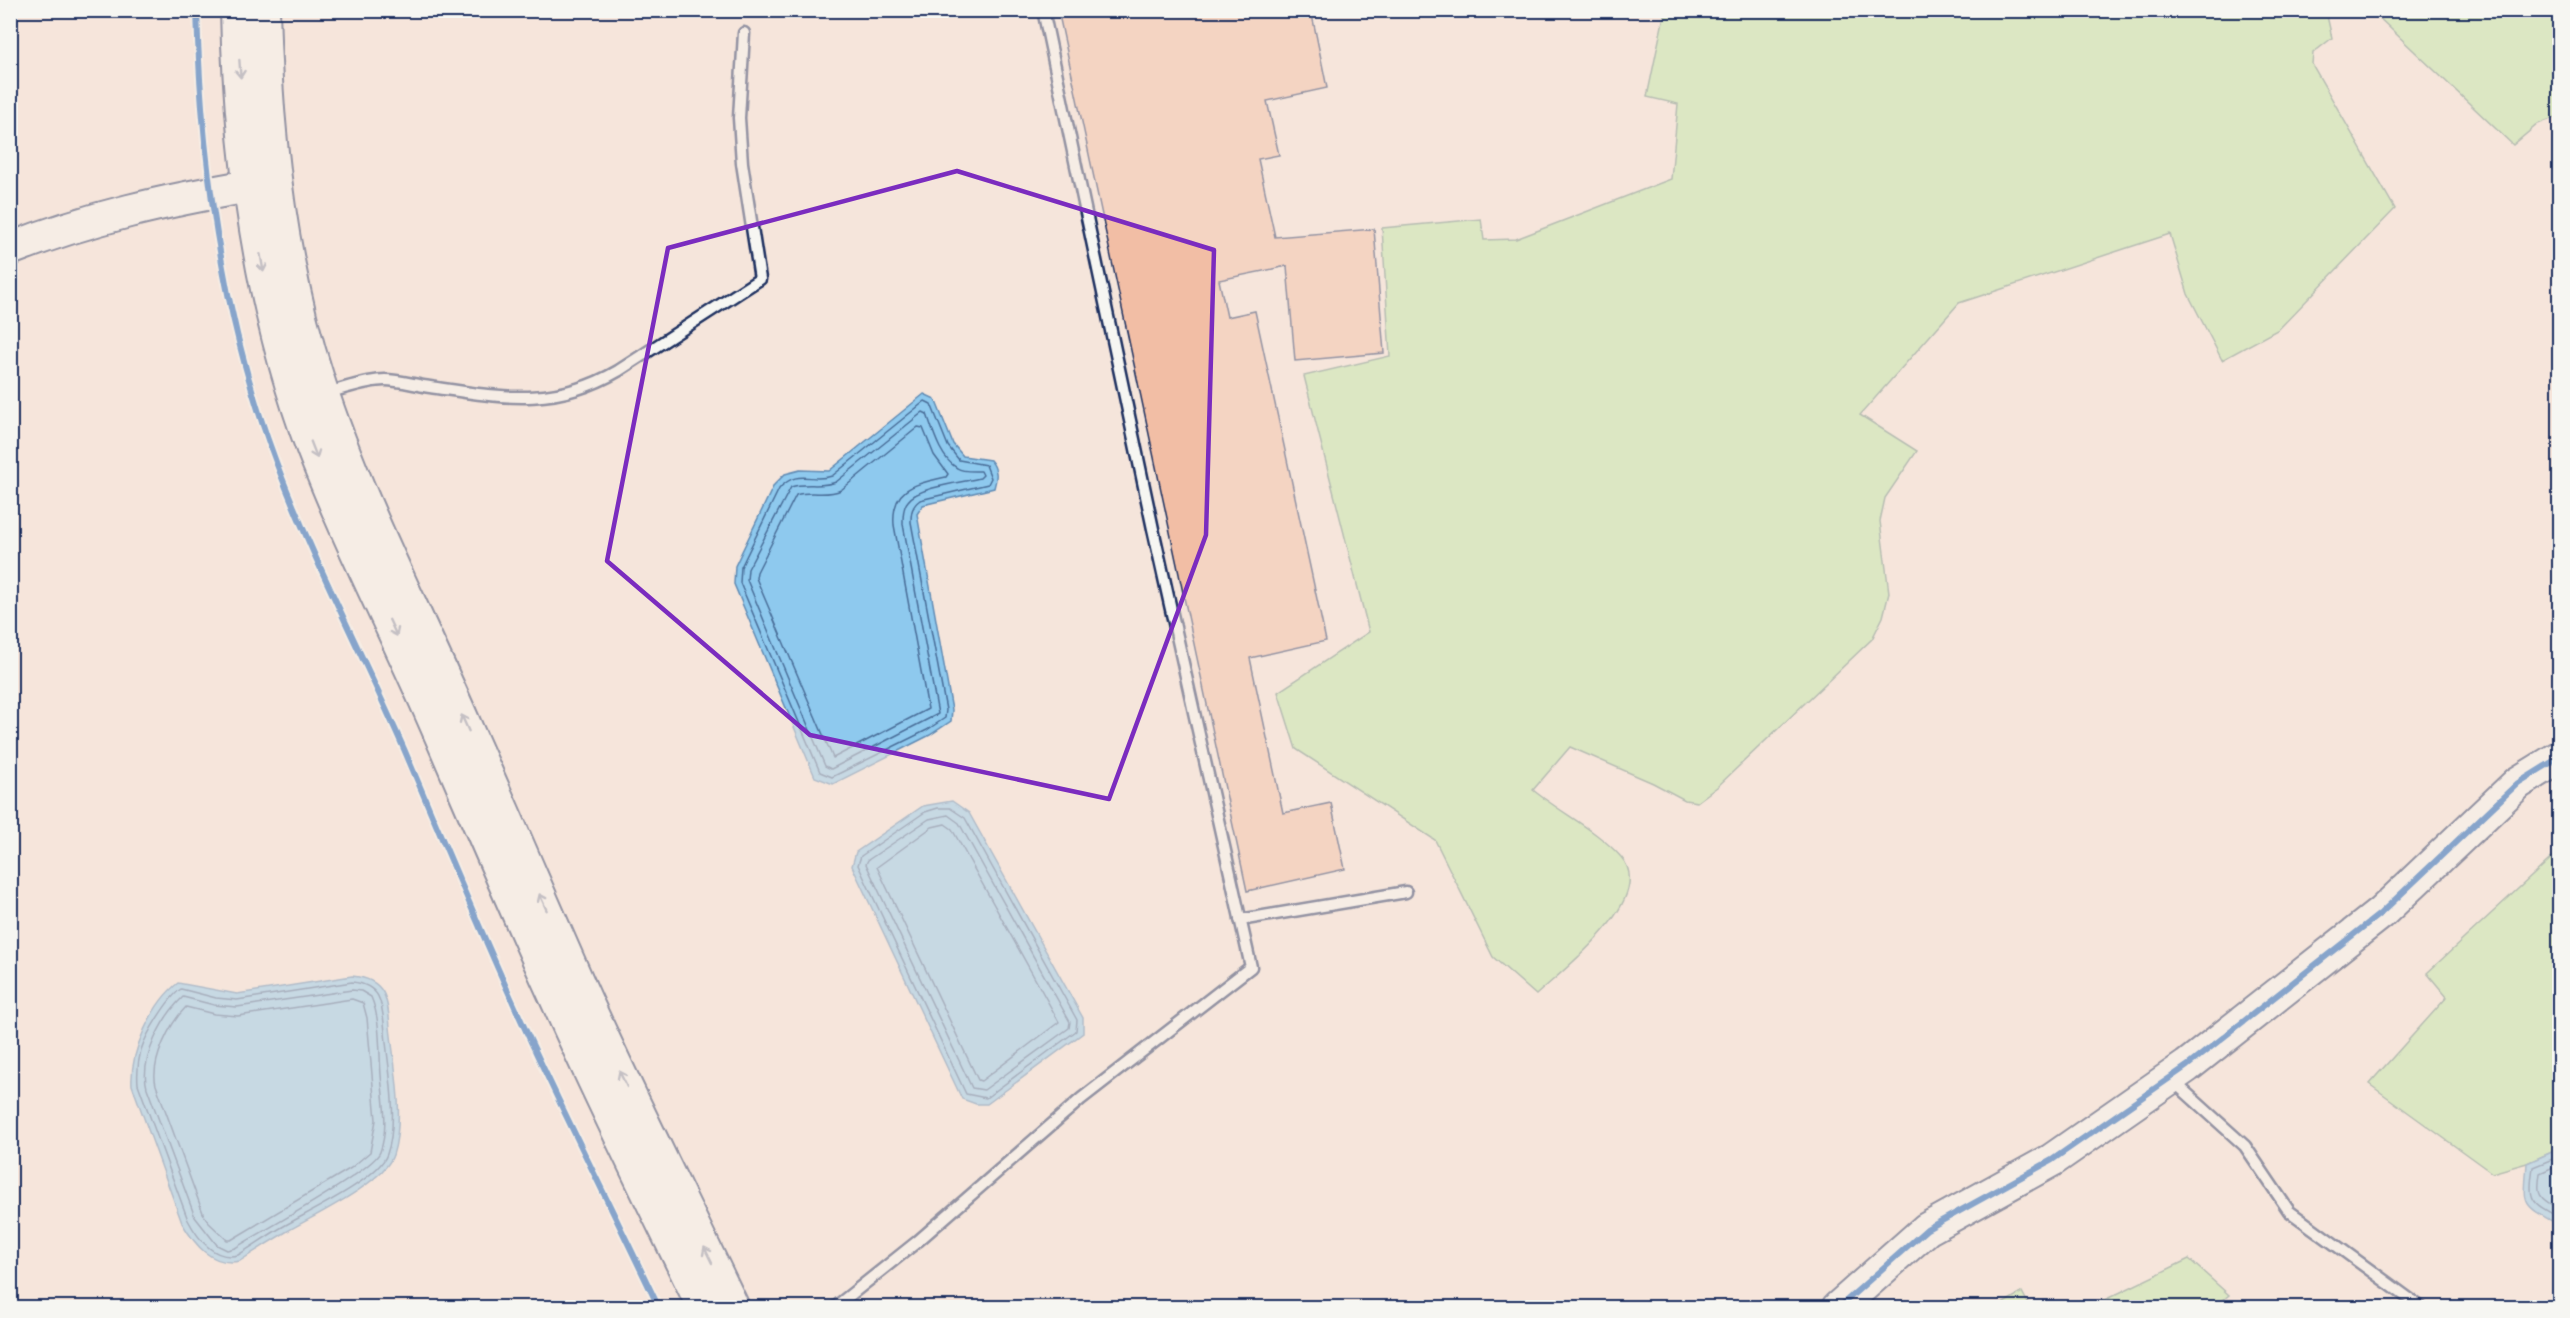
<svg xmlns="http://www.w3.org/2000/svg" width="2570" height="1318" viewBox="0 0 2570 1318" font-family="'Patrick Hand',sans-serif">
<style>
.green{fill:#bce9a7;stroke:#6c8c82;stroke-width:1.5}
.water{fill:#8ec9ee;stroke:#608bb4;stroke-width:1.5}
.lines{fill:none;stroke-linecap:round;stroke-linejoin:round}
.shore{stroke:#496d98;stroke-width:1.5}
.building{fill:#f2bea5;stroke:#1b2f5e;stroke-width:1.5}
.lane-casing{stroke:#1b2f5e;stroke-width:15}
.secondary-casing{stroke:#1b2f5e;stroke-width:36}
.lane{stroke:#f6f6f2;stroke-width:10}
.secondary{stroke:#f6f6f2;stroke-width:32}
.cycleway-casing{stroke:#f6f6f2;stroke-width:10}
.cycleway{stroke:#0057b8;stroke-width:6}
.oneway{stroke:#8892a8}
.marked{fill:none;stroke:#7b2cbf;stroke-width:4.5;stroke-linejoin:round}
</style>
<rect width="100%" height="100%" fill="#f5e5db"/>
<filter id="ink" filterUnits="userSpaceOnUse"><feTurbulence type="fractalNoise" baseFrequency=".0167" numOctaves="2"/><feDisplacementMap in="SourceGraphic" scale="12" xChannelSelector="R" yChannelSelector="G"/><feConvolveMatrix kernelMatrix="1 2 1 2 8 2 1 2 1" color-interpolation-filters="sRGB"/></filter>
<g filter="url(#ink)">
<g class="green">
<path d="M 1665,11 L 2326,11 L 2332,38 L 2313,53 L 2312,64 L 2395,209 L 2279,329 L 2222,360 L 2188,294 L 2170,234 L 1959,303 L 1860,415 L 1917,451 L 1885,498 L 1880,521 L 1889,593 L 1883,617 L 1872,639 L 1717,787 L 1697,802 L 1685,800 L 1653,783 L 1570,747 L 1533,790 C 1561,813 1597,830 1621,857 C 1658,898 1562,971 1536,995 L 1493,957 L 1435,840 L 1296,749 L 1278,692 L 1369,632 L 1304,376 L 1390,356 L 1382,228 L 1481,219 L 1484,240 L 1516,239 L 1671,179 L 1678,104 L 1647,97 Z"/>
<polygon points="2372,11 2559,11 2559,116 2538,124 2513,145"/>
<polygon points="2559,851 2559,1149 2527,1163 2492,1173 2369,1084 2447,997 2427,973"/>
<polygon points="2189,1259 2229,1295 2215,1307 2090,1307"/>
<polygon points="2022,1292 2030,1307 1997,1307"/>
</g>
<g class="water">
<path d="M 924,394 L 935,399 L 953,444 L 963,456 L 990,460 C 998,469 997,478 994,488 L 923,505 L 917,514 L 952,710 L 951,721 L 930,735 L 833,784 L 815,777 L 734,584 L 735,566 L 774,485 L 785,474 L 800,470 L 829,471 Z"/>
<polygon points="952,801 969,813 1083,1018 1083,1033 987,1104 976,1104 962,1099 852,866 856,852 923,806"/>
<path d="M 352,976 C 385,979 388,998 390,1027 C 394,1066 405,1118 393,1155 C 384,1183 313,1216 286,1232 C 271,1241 255,1251 240,1261 C 212,1267 195,1245 182,1223 L 132,1085 C 130,1052 152,1003 178,983 L 237,994 Z"/>
<path d="M 2559,1149 L 2559,1225 C 2520,1203 2524,1207 2527,1163 Z"/>
</g>
<g class="lines">
<g class="shore">
<path d="M 925,401 L 931,404 L 948,446 L 959,460 L 986,465 L 991,478 L 988,484 L 920,500 C 912,506 911,512 911,522 L 946,710 L 945,718 L 927,730 L 832,777 L 820,772 L 740,583 L 741,567 L 779,489 C 797,468 812,483 832,476 Z"/>
<path d="M 923,412 L 927,414 C 933,431 940,458 957,468 C 963,472 973,471 981,471 L 983,475 L 980,478 C 964,482 918,487 908,501 C 903,507 903,516 903,524 L 938,714 L 831,769 L 825,766 L 747,580 L 748,569 L 791,487 C 806,482 821,488 836,482 Z"/>
<path d="M 918,427 L 923,428 L 934,455 L 948,474 L 946,477 C 916,484 891,487 894,525 L 928,709 L 833,758 L 756,578 L 757,572 L 796,495 C 811,490 826,497 841,490 Z"/>
<polygon points="938,808 950,808 965,818 1077,1020 1076,1031 986,1098 966,1094 858,865 861,856 925,812"/>
<polygon points="948,815 959,823 1070,1022 1069,1028 984,1090 972,1088 866,864 868,860 929,819"/>
<polygon points="945,824 952,829 1059,1022 981,1081 978,1080 877,867 932,827"/>
<path d="M 352,982 C 383,985 382,1006 385,1032 C 388,1068 399,1120 387,1154 C 379,1179 308,1212 284,1226 C 268,1235 253,1246 238,1255 C 214,1261 198,1239 188,1220 L 138,1084 C 137,1072 138,1061 141,1050 C 146,1034 168,998 181,989 L 216,998 L 237,1000 Z"/>
<path d="M 352,990 L 361,991 L 371,997 C 381,1020 379,1050 381,1075 C 383,1100 389,1128 380,1152 C 373,1171 259,1233 235,1248 L 227,1250 L 217,1245 L 195,1217 L 147,1088 C 139,1059 163,1016 183,997 L 214,1005 L 237,1007 Z"/>
<path d="M 352,999 L 363,1003 L 367,1018 L 376,1120 L 370,1152 L 351,1168 L 231,1240 L 227,1240 L 208,1222 L 203,1213 L 156,1085 C 150,1062 170,1023 186,1007 L 214,1014 L 238,1016 Z"/>
<path d="M 2560,1156 L 2533,1167 C 2528,1202 2531,1202 2560,1218"/>
<path d="M 2560,1164 L 2540,1173 C 2537,1197 2538,1197 2560,1209"/>
</g>
</g>
<polygon class="building" points="1058,10 1311,10 1327,88 1267,101 1279,155 1258,159 1275,237 1374,229 1384,353 1295,361 1287,266 1219,280 1227,317 1255,311 1326,641 1250,658 1283,813 1331,803 1345,869 1247,891"/>
<g class="lines">
<defs>
<g id="lane">
<path d="M 326,393 C 344,389 366,380 385,380 C 399,380 415,385 430,387 C 500,397 553,409 618,371 L 760,279 L 742,163 L 739,118 L 744,33"/>
<polyline points="1240,920 1406,892"/>
<polyline points="2172,1080 2245,1146 2289,1211 2422,1308"/>
<polyline points="834,1308 918,1241 1081,1099 1251,967 1153,529 1043,10"/>
</g>
<g id="secondary">
<path d="M 237,10 C 240,159 261,310 313,449 C 351,547 400,640 441,736 C 481,828 520,920 562,1011 C 607,1111 656,1209 704,1308"/>
<path d="M 263,10 C 266,135 280,264 319,383 C 358,503 417,614 467,730 C 507,819 545,909 585,999 C 632,1103 684,1205 733,1308"/>
<path d="M 10,249 C 88,218 168,200 250,186"/>
<polyline points="1838,1308 1927,1229 2052,1160 2187,1066 2381,913 2518,783 2560,757"/>
</g>
</defs>
<use href="#lane" class="lane-casing"/>
<use href="#secondary" class="secondary-casing"/>
<use href="#lane" class="lane"/>
<use href="#secondary" class="secondary"/>
<defs>
<g id="cycleway">
<path d="M 197,10 C 201,164 222,318 276,462 C 313,560 362,653 404,749 C 444,843 483,938 526,1031 C 569,1124 615,1215 659,1308"/>
<polyline points="1838,1308 1927,1229 2052,1160 2187,1066 2381,913 2518,783 2560,757"/>
</g>
</defs>
<use href="#cycleway" class="cycleway-casing"/>
<use href="#cycleway" class="cycleway"/>
</g>
<defs><path id="oneway-shaft" d="M-6 0H5M1.5-3L5.5 0L1.5 3" fill="none" stroke-width="1.6" stroke-linecap="round" stroke-linejoin="round" transform="scale(1.5)"/></defs>
<g class="oneway">
<use href="#oneway-shaft" transform="translate(240 69) rotate(86)"/>
<use href="#oneway-shaft" transform="translate(262 263) rotate(80)"/>
<use href="#oneway-shaft" transform="translate(314 450) rotate(69)"/>
<use href="#oneway-shaft" transform="translate(393 628) rotate(65)"/>
<use href="#oneway-shaft" transform="translate(465 723) rotate(-114)"/>
<use href="#oneway-shaft" transform="translate(543 902) rotate(-114)"/>
<use href="#oneway-shaft" transform="translate(623 1079) rotate(-116)"/>
<use href="#oneway-shaft" transform="translate(708 1255) rotate(-116)"/>
</g>
</g>
<path d="M0 0H2570V1318H0ZM 957,171 L 1214,250 L 1206,535 L 1109,799 L 810,735 L 607,561 L 668,248 Z" fill="#f5e5db" fill-opacity=".55" fill-rule="evenodd"/>
<path class="marked" d="M 957,171 L 1214,250 L 1206,535 L 1109,799 L 810,735 L 607,561 L 668,248 Z"/>
<rect width="2570" height="1318" fill="none" stroke="#f6f6f2" stroke-width="36"/>
<rect x="18" y="18" width="2534" height="1282" fill="none" stroke="#1b2f5e" stroke-width="2" filter="url(#ink)"/>
</svg>
